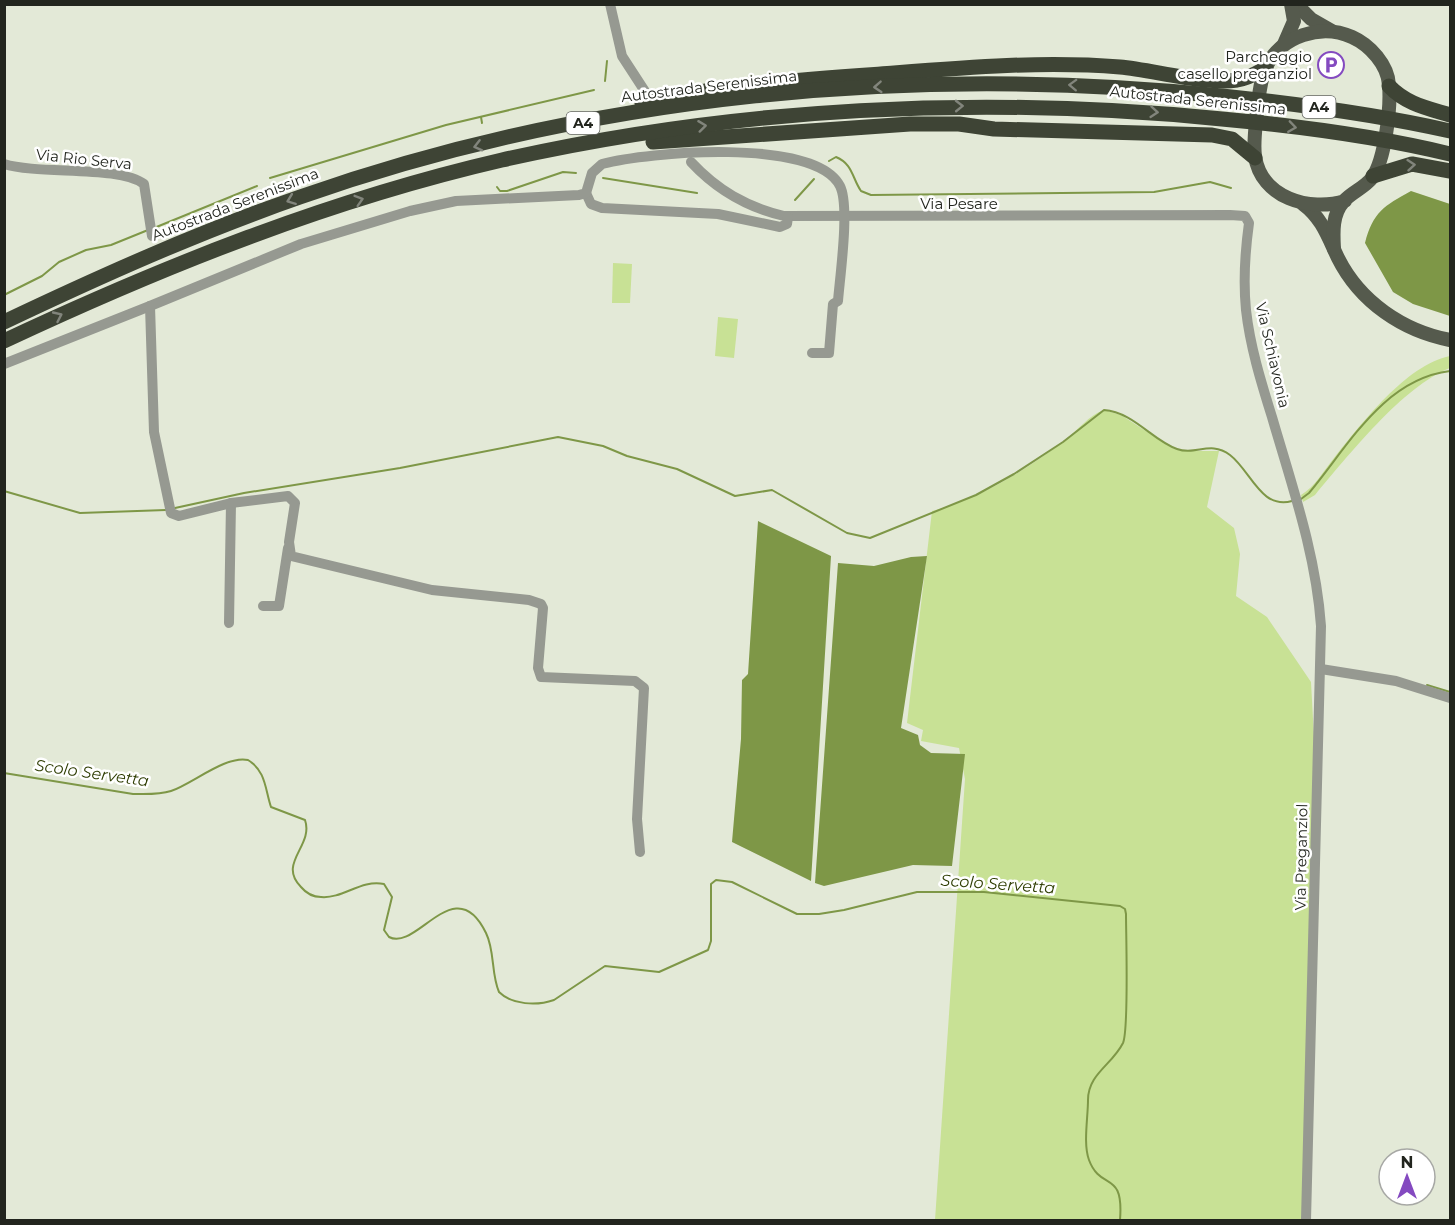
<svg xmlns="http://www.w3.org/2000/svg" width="1455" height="1225" viewBox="0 0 1455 1225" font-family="Montserrat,sans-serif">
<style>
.green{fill:#c8e195}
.water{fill:#7e9747}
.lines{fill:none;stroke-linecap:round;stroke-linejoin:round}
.stream{stroke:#7e9747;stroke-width:2}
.minor{stroke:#969991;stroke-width:10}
.major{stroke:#555a4d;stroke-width:14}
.highway{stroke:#3e4435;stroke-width:15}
.oneway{stroke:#82857c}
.labels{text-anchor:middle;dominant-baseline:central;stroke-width:5;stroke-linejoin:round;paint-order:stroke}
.shield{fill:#fff;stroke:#646662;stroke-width:1.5}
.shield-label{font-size:14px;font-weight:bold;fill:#22251e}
.poi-label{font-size:15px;fill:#22251e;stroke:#fff;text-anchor:end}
.street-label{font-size:15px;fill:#22251e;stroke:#fff}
.water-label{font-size:16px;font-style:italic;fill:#2d3c00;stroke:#fff}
</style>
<rect width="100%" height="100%" fill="#e3e9d7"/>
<g class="green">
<polygon points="613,263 632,264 630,303 612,303"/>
<polygon points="718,317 738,319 734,358 715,356"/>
<path d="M 1450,356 L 1450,368 C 1403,386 1348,456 1315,495 L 1303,502 L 1301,495 C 1315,487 1324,470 1334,458 C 1362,423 1406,365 1450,356 Z"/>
<path d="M 1104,410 L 1121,415 L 1172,448 L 1182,451 L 1219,451 L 1207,507 L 1234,528 L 1240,554 L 1236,596 L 1267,617 L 1311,682 L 1318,811 L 1302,1220 L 935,1220 L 965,779 L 959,748 L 921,741 L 923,730 L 907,723 L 932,511 C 979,499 1026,470 1064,441 C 1077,431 1089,415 1104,410 Z"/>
</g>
<g class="water">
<path d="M 1411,191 L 1450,204 L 1450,316 L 1413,304 L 1393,292 L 1365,243 C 1373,212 1384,206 1411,191 Z"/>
<polygon points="758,521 831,556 811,881 732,842 741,739 742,680 748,674"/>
<polygon points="927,556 901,728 918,735 920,745 931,753 965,754 952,866 913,865 824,886 815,883 838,563 874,566 911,557"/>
</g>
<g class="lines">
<g class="stream">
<polyline points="605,81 607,61"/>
<polyline points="481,117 482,123"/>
<path d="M 829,161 L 836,157 C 853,164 852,178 861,191 L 871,195 L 1154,192 L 1210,182 L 1231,188"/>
<polyline points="270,178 446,125 594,90"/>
<polyline points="603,178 697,193"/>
<polyline points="497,187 500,191 507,191 563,172 576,173"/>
<polyline points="795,200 814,179"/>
<polyline points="154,228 257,186"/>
<polyline points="4,295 42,276 59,262 86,250 111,245 148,230"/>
<polyline points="4,491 80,513 166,510"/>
<path d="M 1301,499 L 1309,493 C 1349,445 1384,379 1450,371"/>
<path d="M 175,508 L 244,493 L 400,468 L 558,437 L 603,446 L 627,456 L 677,469 L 735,496 L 772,490 L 847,533 L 870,538 L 976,495 L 1014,474 L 1063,442 L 1104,410 C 1133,412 1152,440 1177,449 C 1196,456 1210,440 1230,455 C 1251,471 1261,510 1292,501"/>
<polyline points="1427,685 1450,692"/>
<path d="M 4,773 L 133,794 C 146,794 159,795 171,791 C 192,784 226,755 248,760 C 266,771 265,789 271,807 L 305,820 C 314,846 277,863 301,887 C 306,893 313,897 321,897 C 343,899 361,879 384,884 L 392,897 L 384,930 L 389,937 C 417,952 455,869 486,933 C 495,951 491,974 499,992 C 512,1005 537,1006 554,1000 L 605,966 L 659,972 L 708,950 L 711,941 L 711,884 L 716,880 L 732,882 L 797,914 L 819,914 L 844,910 L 917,892 L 984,892 L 1120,906 L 1125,909 L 1126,914 C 1126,936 1129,1029 1123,1043 C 1112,1065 1088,1074 1088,1100 C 1088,1118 1083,1144 1089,1160 C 1101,1192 1124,1169 1120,1220"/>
</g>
<g class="minor">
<polyline points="610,4 622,56 648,96"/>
<path d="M 691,162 C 717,190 746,207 784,216 L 1230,215 L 1245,216 L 1249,223 C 1245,252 1243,280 1246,310 C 1250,346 1261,382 1272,417 C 1292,486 1316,554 1321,626 L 1306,1220"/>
<path d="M 4,164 C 39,175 120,165 144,184 L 152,236"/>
<polyline points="586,193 591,204 602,208 718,214 780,227 787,224 788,217"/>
<polyline points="4,364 150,306"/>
<polyline points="263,606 279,606 288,548"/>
<polyline points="229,623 231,503"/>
<polyline points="1321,669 1396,681 1450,698"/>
<path d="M 640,852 L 637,819 L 644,688 L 635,681 L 541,677 L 538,668 L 543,608 L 541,604 L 529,600 L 432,590 L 291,556 L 289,542 L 295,503 L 288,496 L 231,503 L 179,516 L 171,513 L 154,432 L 150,306 L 301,244 L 410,211 L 456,201 L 579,195 L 586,193 L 592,173 L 602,164 C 647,152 815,137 840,186 C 850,206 840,276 838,301 L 833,304 L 829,353 L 812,353"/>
</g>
<g class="major">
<polyline points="1296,4 1311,19 1332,31"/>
<polyline points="1284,44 1294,21 1291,4"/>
<path d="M 1303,204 C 1322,218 1328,237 1338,258 C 1360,302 1403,331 1450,340"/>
<path d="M 1334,249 C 1333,232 1332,214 1344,201 C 1352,192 1364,188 1372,178 C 1385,160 1391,108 1389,85 C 1388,65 1370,45 1352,37 C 1321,23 1281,36 1266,67 C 1260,80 1259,96 1257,111 C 1256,125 1253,142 1255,156 C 1261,198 1310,212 1345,201"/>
</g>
<g class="highway">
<path d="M 1389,86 C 1406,104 1427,108 1450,115"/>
<path d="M 642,103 C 725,84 809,79 894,73 C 969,67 1045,61 1120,67 C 1153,70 1207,85 1237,80 C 1247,79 1257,73 1266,68"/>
<polyline points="653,142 910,124 959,124 994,129 1212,135 1232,139 1255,158"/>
<polyline points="1373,176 1412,164 1450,171"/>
<path d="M 4,322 C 101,276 199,232 300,197 C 593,94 914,64 1222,96 C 1298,104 1375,114 1450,131"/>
<path d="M 4,341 C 164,266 329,200 502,160 C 737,107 982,95 1222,119 C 1298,126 1376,136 1450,154"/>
</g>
</g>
<defs><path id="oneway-chevron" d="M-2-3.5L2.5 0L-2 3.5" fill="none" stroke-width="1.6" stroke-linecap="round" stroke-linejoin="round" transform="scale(1.5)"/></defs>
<g class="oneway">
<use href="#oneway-chevron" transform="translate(1073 85) rotate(-178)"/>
<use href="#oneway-chevron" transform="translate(878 87) rotate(176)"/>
<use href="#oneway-chevron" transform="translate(959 106) rotate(-1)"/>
<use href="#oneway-chevron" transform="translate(1154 112) rotate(5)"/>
<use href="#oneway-chevron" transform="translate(702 126) rotate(-7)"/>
<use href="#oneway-chevron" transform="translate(1292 127) rotate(8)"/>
<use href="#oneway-chevron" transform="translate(478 146) rotate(166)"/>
<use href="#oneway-chevron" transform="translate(1411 165) rotate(-5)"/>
<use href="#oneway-chevron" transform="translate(291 200) rotate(159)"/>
<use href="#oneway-chevron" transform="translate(359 200) rotate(-17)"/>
<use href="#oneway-chevron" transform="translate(58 316) rotate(-25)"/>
</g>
<defs>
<symbol id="parking-ring" viewBox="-11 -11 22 22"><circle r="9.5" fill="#fff" stroke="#844ac0" stroke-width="1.5"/><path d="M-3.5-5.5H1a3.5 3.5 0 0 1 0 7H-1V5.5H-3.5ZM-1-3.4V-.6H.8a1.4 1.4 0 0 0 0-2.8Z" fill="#844ac0"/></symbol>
</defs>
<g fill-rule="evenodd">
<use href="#parking-ring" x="1316" y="50" width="30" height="30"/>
</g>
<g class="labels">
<g class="shield">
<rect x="1302.5" y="96" width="33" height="22" rx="4.5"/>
<rect x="566.5" y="112" width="33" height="22" rx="4.5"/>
</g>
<g class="shield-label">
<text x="1319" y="107">A4</text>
<text x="583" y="123">A4</text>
</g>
<g class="poi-label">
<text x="1312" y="56">Parcheggio<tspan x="1312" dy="17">casello preganziol</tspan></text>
</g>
<g class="street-label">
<text transform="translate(709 86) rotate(-7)">Autostrada Serenissima</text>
<text transform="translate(1198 100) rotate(6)">Autostrada Serenissima</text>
<text transform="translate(84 159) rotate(6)">Via Rio Serva</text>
<text x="959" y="203">Via Pesare</text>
<text transform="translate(235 204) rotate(-21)">Autostrada Serenissima</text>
<text transform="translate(1273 355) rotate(77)">Via Schiavonia</text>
<text transform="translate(1301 857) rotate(-89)">Via Preganziol</text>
</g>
<g class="water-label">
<text transform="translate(92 773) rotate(8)">Scolo Servetta</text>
<text transform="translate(998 884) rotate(4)">Scolo Servetta</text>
</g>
</g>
<rect width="1455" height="1225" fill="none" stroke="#22251e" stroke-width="12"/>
<g transform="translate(1407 1177)"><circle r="28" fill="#ffffff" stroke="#a7a8a5" stroke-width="1.5"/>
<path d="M0-4.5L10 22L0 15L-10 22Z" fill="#844ac0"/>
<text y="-9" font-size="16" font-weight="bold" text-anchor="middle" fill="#22251e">N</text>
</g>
</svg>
